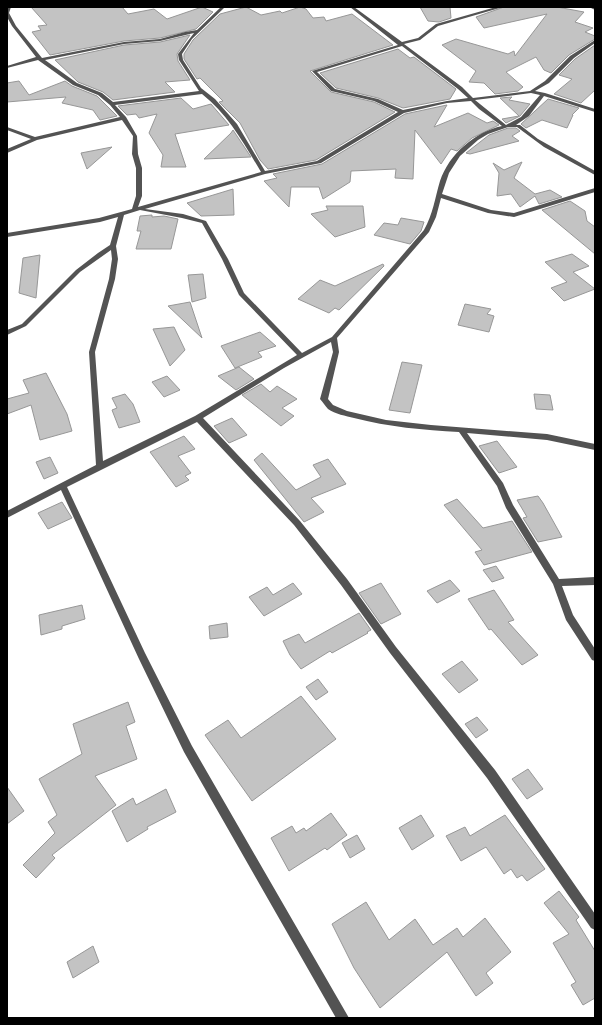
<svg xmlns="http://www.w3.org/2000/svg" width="602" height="1025" viewBox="0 0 602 1025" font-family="'IBM Plex Sans',sans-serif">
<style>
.building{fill:#c3c3c3;stroke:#979797}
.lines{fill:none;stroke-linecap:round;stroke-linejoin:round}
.minor{fill:#535353;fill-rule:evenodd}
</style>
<rect width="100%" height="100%" fill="#fff"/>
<g class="building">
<polygon points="31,7 122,7 128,14 154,9 167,19 202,7 213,12 196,29 160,38 124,41 50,55 32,32 41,30 38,26 47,25"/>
<polygon points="246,7 261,15 280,11 282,13 300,7 306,9 313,18 324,17 326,21 352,14 393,45 310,71 331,92 374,102 395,112 316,160 268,169 260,160 240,123 219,102 223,101 200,78 197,79 184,59 184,54 193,40 220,14"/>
<polygon points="420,7 450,7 451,18 439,22 428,21"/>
<polygon points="504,7 557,7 584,12 575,22 593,28 585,32 595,36 595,39 569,55 551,73 544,70 536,57 506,72 523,87 518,91 495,94 484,83 469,82 476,71 442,45 456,39 508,54 514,51 515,56 547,14 484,28 476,17"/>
<polygon points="190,35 177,54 178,61 190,80 165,82 175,92 113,100 103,92 78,82 55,60 124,45 160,42"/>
<polygon points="595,45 595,90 581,103 554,94 572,79 559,75 575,59"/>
<polygon points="398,49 410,58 414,57 456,89 450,99 403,108 378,98 336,88 320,73"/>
<polygon points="19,81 29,95 65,81 72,86 97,96 117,116 100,120 93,110 62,103 66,97 7,102 7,83"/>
<polygon points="512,97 509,100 530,104 520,116 506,123 502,119 519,116 500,98"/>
<polygon points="181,98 193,109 211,104 229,125 175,134 186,167 161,167 163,155 149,133 157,114 139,118 136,114 127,115 118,106"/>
<polygon points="548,99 579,108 572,115 573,115 567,128 542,120 526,128 521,124"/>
<polygon points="447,105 434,127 468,113 487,123 493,121 499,125 472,138 457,151 451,149 441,164 415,130 413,179 395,178 396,169 351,171 350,182 323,199 319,187 291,187 289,207 264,181 277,178 273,174 322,164 405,114"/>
<polygon points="508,128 516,128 520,131 512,136 519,141 470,154 466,153 489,135"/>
<polygon points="233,130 251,157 204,159 231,133"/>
<polygon points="112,147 87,169 81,153"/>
<polygon points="522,162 514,178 535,194 550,190 562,197 539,204 535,196 520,207 511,194 497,196 499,173 493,163 504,170"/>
<polygon points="233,189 234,215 201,216 187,203"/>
<polygon points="570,201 585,211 587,221 595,227 595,254 542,210"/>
<polygon points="326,206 363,206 365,227 335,237 311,214 328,210"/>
<polygon points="152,215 152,217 164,216 178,219 171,249 136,249 141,231 137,231 140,216"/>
<polygon points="401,218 424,222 421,231 410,244 374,235 384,223 398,225"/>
<polygon points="572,254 589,266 573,272 595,289 564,301 551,288 567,282 545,262"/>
<polygon points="40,255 36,298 19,293 23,258"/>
<polygon points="383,264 384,266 339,310 335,308 329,313 298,299 320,280 335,286"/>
<polygon points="203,274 206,298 192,302 188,275"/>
<polygon points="190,302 202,338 168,306"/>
<polygon points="465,304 491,309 487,314 494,316 489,332 458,325"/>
<polygon points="174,327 185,350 170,366 153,329"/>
<polygon points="260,332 276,346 258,352 262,357 235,368 221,346"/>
<polygon points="402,362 422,365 410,413 389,410"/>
<polygon points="239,367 254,379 236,390 218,376"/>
<polygon points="46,373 67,414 72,431 40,440 31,405 7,414 7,399 29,393 23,380"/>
<polygon points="167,376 180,390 164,397 152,382"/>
<polygon points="261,384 270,392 277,386 297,399 282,408 294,416 281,426 242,395"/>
<polygon points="125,394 133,404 140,422 119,428 112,410 117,408 112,398"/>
<polygon points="534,394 550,395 553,410 536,409"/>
<polygon points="232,418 247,435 229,443 214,426"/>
<polygon points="184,436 195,449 178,456 191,473 185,476 189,480 176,487 150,452"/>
<polygon points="497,441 517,467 499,473 479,446"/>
<polygon points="262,453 296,490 321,477 313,465 328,459 346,484 311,498 324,512 304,522 254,460"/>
<polygon points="50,457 58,473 44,479 36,462"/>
<polygon points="538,496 543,503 562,537 538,542 523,518 527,517 517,500"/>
<polygon points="457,499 483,528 512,521 532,552 484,565 475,552 482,550 444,505"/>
<polygon points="62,502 72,518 48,529 38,513"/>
<polygon points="496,566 504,578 492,582 483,570"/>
<polygon points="450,580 460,591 437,603 427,591"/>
<polygon points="293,583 302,594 264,616 249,597 267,587 273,595"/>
<polygon points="381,583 401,614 381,624 359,593"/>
<polygon points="494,590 514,620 508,622 538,655 522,665 491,629 489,630 468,599"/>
<polygon points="82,605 85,619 62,626 62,629 41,635 39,615"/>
<polygon points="359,613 371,630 367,632 368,633 332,653 330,651 301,669 290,655 283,641 299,634 305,643"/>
<polygon points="227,623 228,637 210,639 209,626"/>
<polygon points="462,661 478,680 459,693 442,674"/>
<polygon points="318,679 328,692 316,700 306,687"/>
<polygon points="301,696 336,739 252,801 205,735 228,720 241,738"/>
<polygon points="128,702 135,722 126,726 137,759 95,776 116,805 52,855 55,858 36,878 23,865 55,833 48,822 57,815 39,779 82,754 73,724"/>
<polygon points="477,717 488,730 476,738 465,724"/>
<polygon points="528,769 543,789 527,799 512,779"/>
<polygon points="7,787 24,811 7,824"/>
<polygon points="166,789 176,812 147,827 148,829 127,842 112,811 133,798 136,805"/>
<polygon points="331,813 347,835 327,850 325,848 289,871 271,838 292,826 296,833 304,828 306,831"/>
<polygon points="421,815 434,836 412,850 399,828"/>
<polygon points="505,815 545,869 527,881 522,875 517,878 511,869 504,874 486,847 461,861 446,836 465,827 470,836"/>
<polygon points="357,835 365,849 350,858 342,843"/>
<polygon points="559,891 579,917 576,920 595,951 595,998 583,1005 571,985 576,982 553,943 569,934 544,903"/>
<polygon points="366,902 389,940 415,919 433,945 457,928 463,937 485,918 511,952 486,973 493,983 476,996 447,952 380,1008 354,968 332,924"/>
<polygon points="93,946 99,962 73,978 67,962"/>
</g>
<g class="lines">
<g class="minor">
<path d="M 7,7 L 11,7 L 9,13 L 16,26 L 42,58 L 124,42 L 160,39 L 185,32 L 197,30 L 221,7 L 225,7 L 192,39 L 182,54 L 183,60 L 201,88 L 215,99 L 237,124 L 265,171 L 317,161 L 398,112 L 374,101 L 331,91 L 312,71 L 398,45 L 350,7 L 354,7 L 402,42 L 418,38 L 436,24 L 496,7 L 503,7 L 438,26 L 420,40 L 404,44 L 462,87 L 473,98 L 530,91 L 545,81 L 570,56 L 595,40 L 595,43 L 574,58 L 549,83 L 535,91 L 545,93 L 595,109 L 595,112 L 544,96 L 529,116 L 516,125 L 520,125 L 538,139 L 595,171 L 595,175 L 544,147 L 517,127 L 508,127 L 488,134 L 478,140 L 460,156 L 449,173 L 442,194 L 491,210 L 514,213 L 595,188 L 595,192 L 514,217 L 488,213 L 441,198 L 436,217 L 429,232 L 337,338 L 339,352 L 328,399 L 333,405 L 347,411 L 386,420 L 431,425 L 547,434 L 595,444 L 595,450 L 547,440 L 467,433 L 503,483 L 513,505 L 559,579 L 595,577 L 595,585 L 562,586 L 573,615 L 595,649 L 595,661 L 592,660 L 566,620 L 553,584 L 506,508 L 497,486 L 459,432 C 424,430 388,427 354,418 C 346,416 335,414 328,409 C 325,406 323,402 320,399 L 333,352 L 331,342 L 284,368 L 203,418 L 300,521 L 347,579 L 396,647 L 495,770 L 595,914 L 595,930 L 591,928 L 487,778 L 390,653 L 341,585 L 294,525 L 197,422 L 67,487 L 145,653 L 192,746 L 349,1018 L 336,1018 L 184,752 L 139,659 L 61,490 L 7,518 L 7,511 L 96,465 L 89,352 L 109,279 L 112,259 L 111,250 L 80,272 L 26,326 L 7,335 L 7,330 L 22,324 L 76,270 L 98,253 L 110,245 L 118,217 L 100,222 L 7,237 L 7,233 L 99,218 L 132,209 L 136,196 L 136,168 L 132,154 L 133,136 L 122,120 L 37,140 L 7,153 L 7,149 L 31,139 L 7,130 L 7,127 L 35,137 L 120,117 L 110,105 L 98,95 L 73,85 L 38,60 L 7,68 L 7,66 L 36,57 L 12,26 L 7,17 ZM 194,33 L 178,54 L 179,60 L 199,91 L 113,102 L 102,93 L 77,83 L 45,60 L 124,44 L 160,41 ZM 402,46 L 458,89 L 468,98 L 447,101 L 403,110 L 378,99 L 335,89 L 317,72 ZM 531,93 L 540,95 L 521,117 L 506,125 L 475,100 ZM 202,94 C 228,114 244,144 261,172 L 138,207 L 142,196 L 142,168 L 138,154 L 137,136 L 126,117 L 115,105 ZM 471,101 L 479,109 L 502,126 C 475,132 449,154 440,181 C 435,198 433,214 424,230 L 332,337 L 302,353 L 244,293 L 228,259 L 206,221 L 183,214 L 145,209 L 265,174 L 321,163 L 404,113 L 447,103 ZM 140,210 L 182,218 L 202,223 L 222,259 L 239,295 L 297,355 L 195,416 L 103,461 L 95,352 L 115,279 L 118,259 L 116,246 L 124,215 Z"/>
<polygon points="589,7 595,7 595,10"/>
</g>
</g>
<rect width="602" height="1025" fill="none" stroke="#000000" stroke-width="16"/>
</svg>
